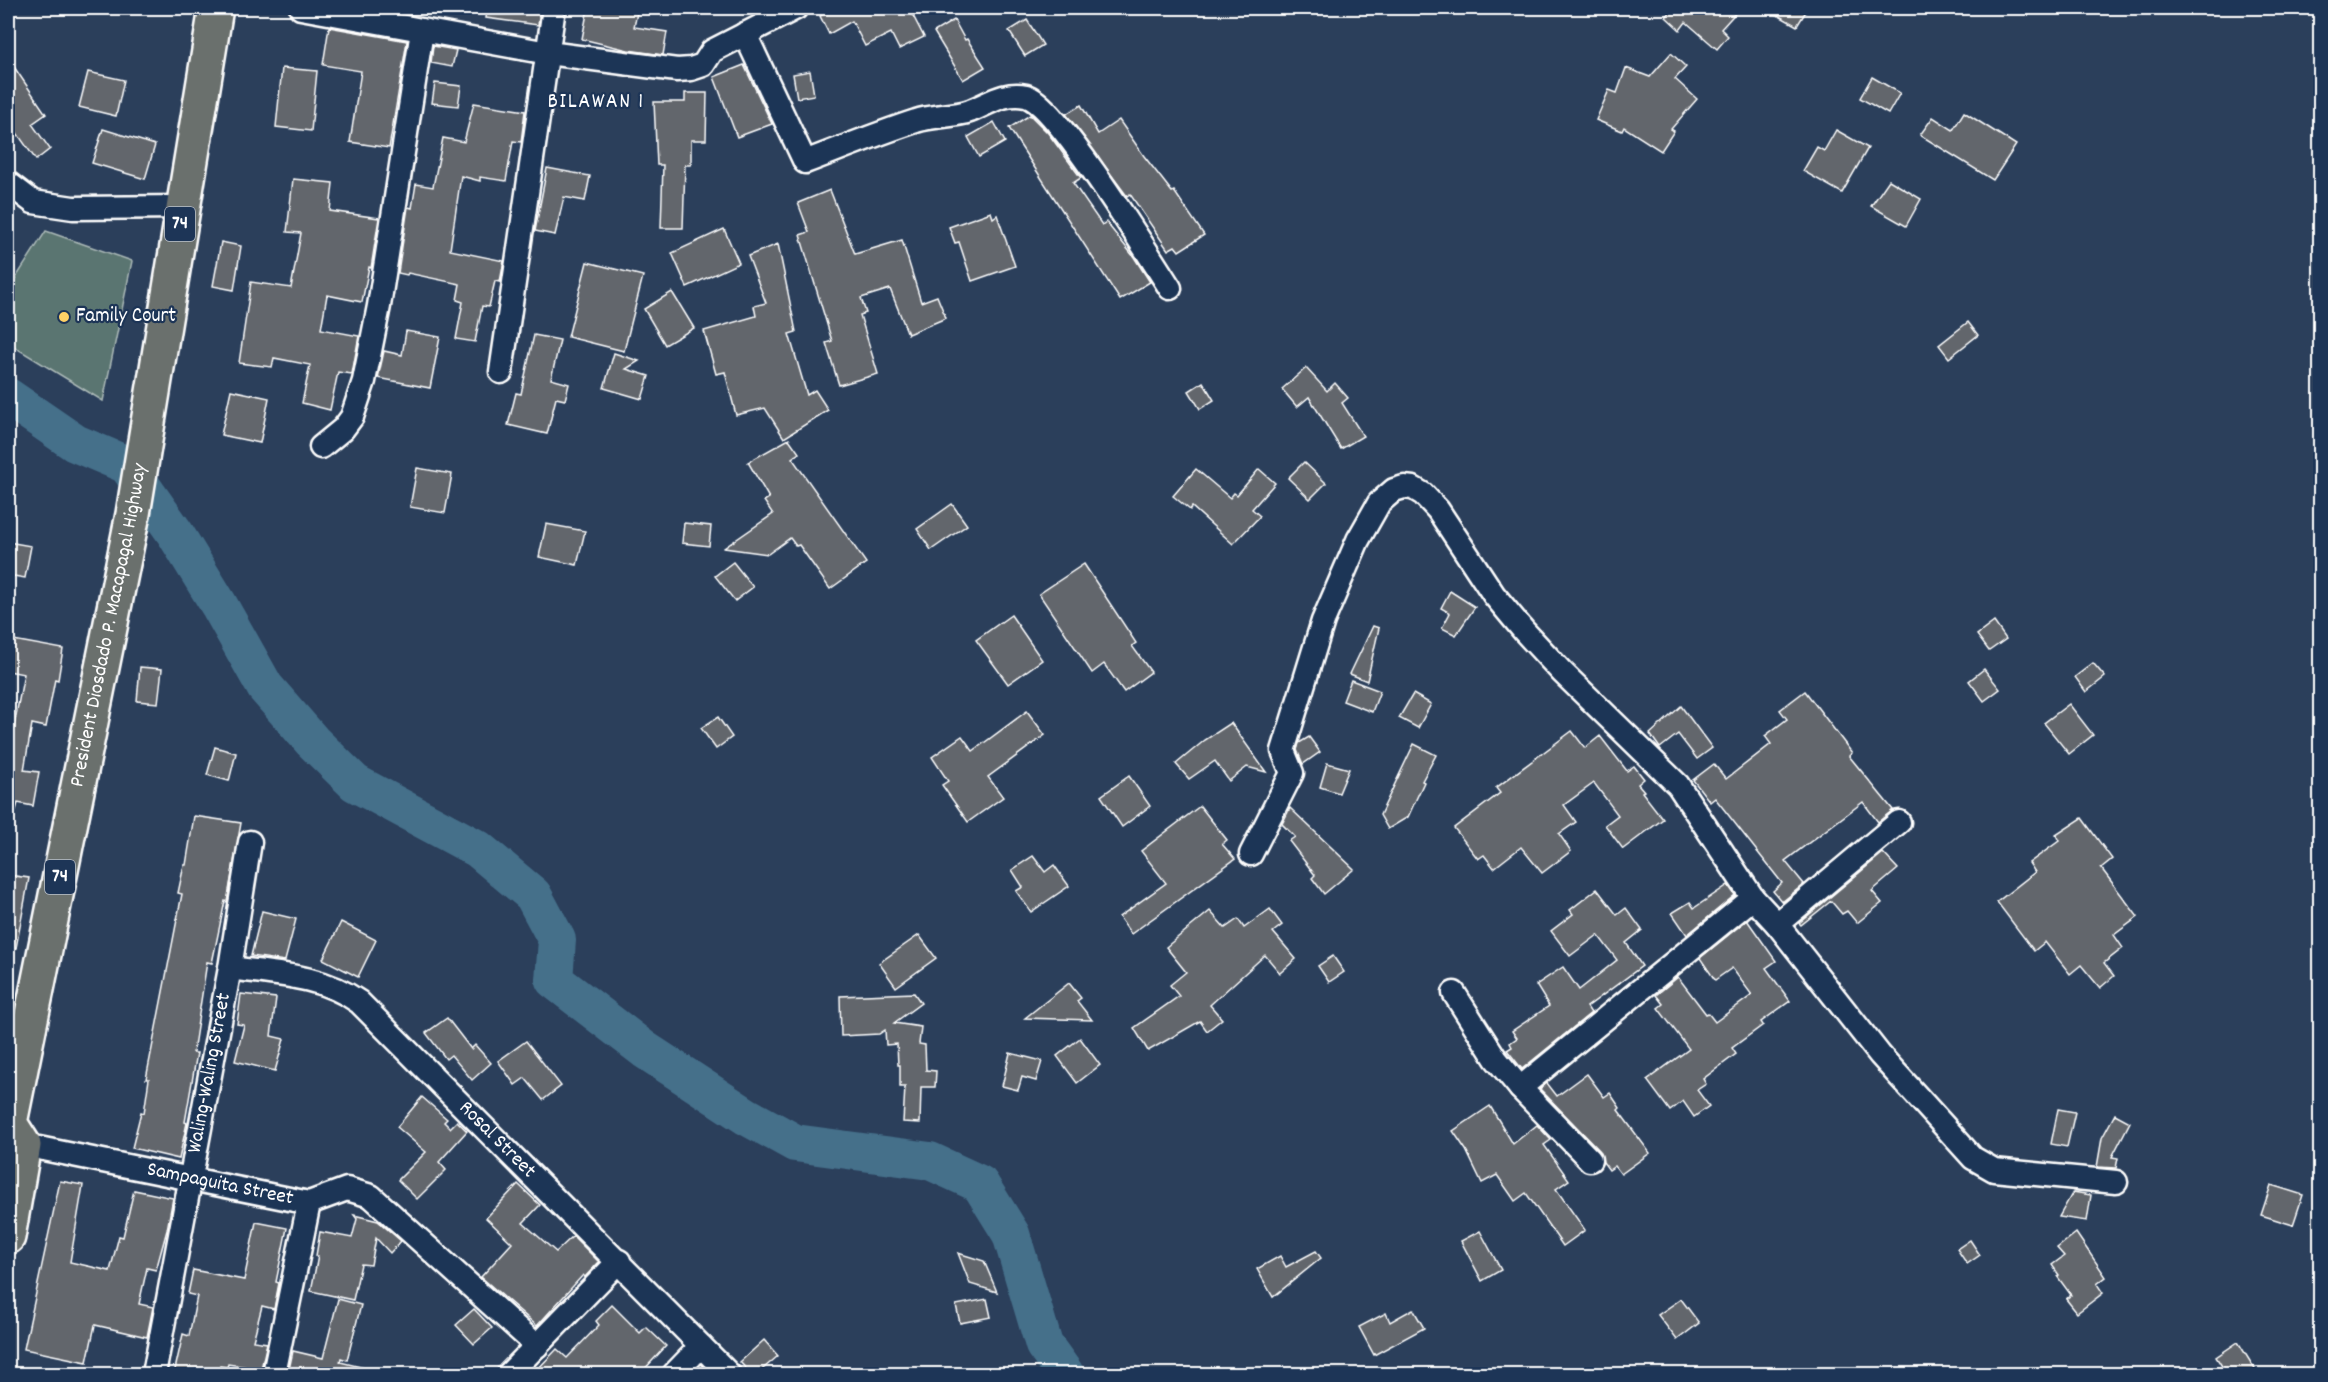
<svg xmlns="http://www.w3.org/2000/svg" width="2328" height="1382" viewBox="0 0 2328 1382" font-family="Dekko,sans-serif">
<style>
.pitch{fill:#5a7471;stroke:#acbab8;stroke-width:1.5}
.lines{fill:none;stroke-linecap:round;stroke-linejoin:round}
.river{stroke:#446f8a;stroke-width:38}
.building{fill:#62666c;stroke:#fff;stroke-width:1.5}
.street-casing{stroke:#fff;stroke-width:27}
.highway-casing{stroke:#fff;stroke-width:38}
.street{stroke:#1d3557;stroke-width:22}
.highway{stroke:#6b706d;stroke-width:33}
.poi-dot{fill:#ffd166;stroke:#1d3557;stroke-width:2}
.labels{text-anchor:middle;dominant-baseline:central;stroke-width:4.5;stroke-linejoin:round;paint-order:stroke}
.shield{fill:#1d3557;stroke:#bbc2cd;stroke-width:1.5}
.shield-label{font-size:20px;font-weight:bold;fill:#fff}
.poi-label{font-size:21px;fill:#fff;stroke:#1d3557;text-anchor:start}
.street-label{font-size:21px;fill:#fff;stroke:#1d3557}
.neighbourhood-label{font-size:22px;letter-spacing:1.5px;fill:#fff;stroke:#1d3557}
</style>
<rect width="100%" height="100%" fill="#2b3f5b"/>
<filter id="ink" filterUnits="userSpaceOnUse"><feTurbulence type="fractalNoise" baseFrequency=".0167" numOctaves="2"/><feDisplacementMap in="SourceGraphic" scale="12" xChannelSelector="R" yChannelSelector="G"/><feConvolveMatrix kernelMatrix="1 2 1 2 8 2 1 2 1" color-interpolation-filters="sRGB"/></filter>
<g filter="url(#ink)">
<polygon class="pitch" points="46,231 132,261 103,401 8,343 8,290"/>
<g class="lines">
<polyline class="river" points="8,397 75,443 127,465 175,533 219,605 265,687 312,741 355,783 478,849 533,895 557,940 554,980 645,1050 746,1116 795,1143 930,1161 980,1184 1011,1234 1044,1345 1065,1374"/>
</g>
<g class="building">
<polygon points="487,8 540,8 538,25 486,18"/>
<polygon points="588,8 638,8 634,27 667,32 663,55 628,50 582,39"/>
<polygon points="835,8 909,8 924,37 899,49 891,33 865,46 852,21 829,34 820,16"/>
<polygon points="1669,8 1740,8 1721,29 1728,36 1717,49 1686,22 1680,30 1666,17 1672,10"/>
<polygon points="1765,8 1808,8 1797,26"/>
<polygon points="954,20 965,40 967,39 985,67 963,80 934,32"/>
<polygon points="1027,20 1043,45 1025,56 1009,31"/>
<polygon points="329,27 407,41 389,148 350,142 361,71 323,65"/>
<polygon points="433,46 456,50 452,67 431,63"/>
<polygon points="1671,53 1686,67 1675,79 1697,99 1671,129 1674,131 1661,151 1624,127 1622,131 1596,120 1609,90 1617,93 1626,68 1650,77"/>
<polygon points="8,58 46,114 32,124 50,149 36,160 17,133 8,140"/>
<polygon points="744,65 772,124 737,137 714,77"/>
<polygon points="282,68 317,71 311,131 276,127"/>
<polygon points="810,71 814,95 797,98 793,74"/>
<polygon points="88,72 124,80 116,116 79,107"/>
<polygon points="1872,77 1900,93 1888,114 1860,98"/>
<polygon points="435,83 461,86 458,106 432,103"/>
<polygon points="685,93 707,93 706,140 691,140 691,165 685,165 683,228 661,228 663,165 657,165 654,102 685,102"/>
<polygon points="474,103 525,111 521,142 513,141 506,181 480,177 480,181 461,176 450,250 504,261 500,282 495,281 489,307 482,306 475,342 456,339 463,302 457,300 460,284 408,273 407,275 398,273 408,207 412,208 416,184 433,187 443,138 464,142"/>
<polygon points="1081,105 1098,134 1119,120 1144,156 1172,192 1174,191 1204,235 1179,251 1175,246 1168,250 1130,194 1127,196 1066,114"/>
<polygon points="1964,112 2016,145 1993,180 1920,135 1933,117 1953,130"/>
<polygon points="1030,115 1048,133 1081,178 1073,183 1102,225 1106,222 1134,257 1150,282 1120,300 1009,128"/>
<polygon points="994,122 1005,142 979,157 968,137"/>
<polygon points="103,129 155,145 145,179 92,163"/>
<polygon points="1836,130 1868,148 1842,193 1803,171 1817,147 1824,151"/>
<polygon points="547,168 590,176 585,201 564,197 555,235 535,231"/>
<polygon points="293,179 333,183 330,211 379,218 371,268 369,267 362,302 327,295 321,329 359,336 352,374 338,372 330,410 302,403 310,365 274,358 272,367 239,363 251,282 291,288 301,233 287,232"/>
<polygon points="1889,180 1921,199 1906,226 1871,206"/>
<polygon points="830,190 855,254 902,240 921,302 937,296 946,318 908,334 890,289 861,298 866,313 860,315 878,374 839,385 826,343 832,341 800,235 809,232 798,203"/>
<polygon points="991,212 993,218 997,215 1015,266 972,281 959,242 955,243 949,227"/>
<polygon points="724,229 739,263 687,287 672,253"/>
<polygon points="221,242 241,246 234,290 213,286"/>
<polygon points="778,244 796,332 789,334 807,395 815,390 828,410 784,438 765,408 736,415 725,372 716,374 704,331 756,316 754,306 766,303 748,256"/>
<polygon points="587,262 643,276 624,351 568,337"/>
<polygon points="672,292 694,328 665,345 644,309"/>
<polygon points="1968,322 1978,335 1949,358 1939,345"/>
<polygon points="406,331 440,337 430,388 378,378 384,351 402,355"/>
<polygon points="534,335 560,340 551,379 569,384 565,400 556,398 547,434 508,425 516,393 521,394"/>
<polygon points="614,353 639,361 626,369 649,376 642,399 604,388"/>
<polygon points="1306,368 1327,391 1335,383 1348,398 1342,403 1363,436 1341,449 1309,397 1297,407 1282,389"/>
<polygon points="1203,382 1214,400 1200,409 1189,391"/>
<polygon points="231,390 269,398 260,443 221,435"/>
<polygon points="789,439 799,453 792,458 866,563 830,589 799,545 796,546 790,538 768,554 724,548 773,514 764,501 769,498 748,462"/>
<polygon points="1304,462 1326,483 1310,499 1288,478"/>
<polygon points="417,468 452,474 445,513 410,507"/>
<polygon points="1196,469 1230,498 1234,493 1237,495 1259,469 1275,483 1252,509 1260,516 1233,544 1192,507 1190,510 1173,496"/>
<polygon points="952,504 967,525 931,550 917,529"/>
<polygon points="684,523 711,526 709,546 682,543"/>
<polygon points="546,524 585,531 577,565 539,557"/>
<polygon points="8,542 31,546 25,578 8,575"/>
<polygon points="733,562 753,587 735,601 715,576"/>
<polygon points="1084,564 1136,643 1132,646 1151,672 1124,692 1104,664 1092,673 1039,594"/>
<polygon points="1450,591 1475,607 1456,635 1442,628 1450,613 1441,608"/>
<polygon points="1011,615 1042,660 1008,684 976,640"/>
<polygon points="1994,622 2006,639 1989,651 1977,635"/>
<polygon points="1373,626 1379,628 1367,681 1350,674"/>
<polygon points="8,639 63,649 58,680 55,679 46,727 32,724 24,770 39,772 33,806 18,803 16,810 8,810 8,740 11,741 24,674 8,671"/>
<polygon points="2093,663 2105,677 2086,692 2075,677"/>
<polygon points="140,667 162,669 158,703 137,701"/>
<polygon points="1984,669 2000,689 1984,701 1969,681"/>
<polygon points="1351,680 1380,691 1372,712 1343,701"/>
<polygon points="1805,691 1852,753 1849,756 1893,810 1878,822 1863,802 1785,861 1804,884 1782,902 1773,891 1782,883 1715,798 1710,802 1693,780 1714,764 1726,779 1771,744 1765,736 1787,719 1780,710"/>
<polygon points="1413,694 1431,704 1418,728 1399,718"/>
<polygon points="2069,704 2093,735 2069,754 2044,723"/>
<polygon points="1681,706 1712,748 1697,759 1678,734 1660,748 1650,734"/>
<polygon points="1027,711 1045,735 988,777 1003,797 968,822 942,785 948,781 932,757 962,736 973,751"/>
<polygon points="718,717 732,737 716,749 701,728"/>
<polygon points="1231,723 1266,772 1247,767 1229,781 1215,761 1189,779 1176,764 1205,740"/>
<polygon points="1572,731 1585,748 1600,736 1627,771 1634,766 1644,779 1638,784 1644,791 1642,792 1663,819 1623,849 1605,825 1618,815 1594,783 1564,805 1576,822 1559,834 1571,851 1542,873 1521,847 1494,868 1484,855 1478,859 1454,828 1500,793 1496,788"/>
<polygon points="1309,737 1320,752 1303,764 1297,750 1299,743"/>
<polygon points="1414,744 1436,755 1422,781 1424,782 1408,817 1388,829 1380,815"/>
<polygon points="215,747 236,753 229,781 207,775"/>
<polygon points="1327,763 1349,769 1339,793 1320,787"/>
<polygon points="1129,776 1150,806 1122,827 1101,796"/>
<polygon points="1200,806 1227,840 1222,844 1235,859 1131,934 1119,917 1166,883 1141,851"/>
<polygon points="1290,808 1354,869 1324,894 1312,878 1315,875 1289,841 1295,837 1282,824"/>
<polygon points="194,816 241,823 227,902 225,901 212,963 207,962 193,1053 197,1053 185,1122 187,1123 179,1159 132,1148 141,1112 144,1113 149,1079 146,1079 182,894 178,893 184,865 186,865"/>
<polygon points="2082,818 2112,859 2101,868 2138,917 2114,935 2123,948 2104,963 2114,976 2100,988 2081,965 2070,974 2045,942 2034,951 1997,902 2035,872 2029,863 2059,841 2056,835"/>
<polygon points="1883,853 1898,869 1872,891 1882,903 1857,923 1847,911 1842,914 1831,901 1801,925 1799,923"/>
<polygon points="1033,856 1045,872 1054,865 1069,886 1031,912 1016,891 1023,887 1012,870"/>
<polygon points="8,875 29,878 16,948 8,947"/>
<polygon points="1728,885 1735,895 1687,935 1672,913 1690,902 1694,908"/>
<polygon points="1597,889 1617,915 1626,908 1642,930 1626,943 1642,966 1587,1007 1591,1013 1522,1069 1507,1050 1512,1047 1510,1043 1517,1038 1512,1031 1549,1006 1536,985 1563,967 1579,990 1617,960 1598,935 1570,956 1551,931 1573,914 1570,910"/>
<polygon points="1270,909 1282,925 1273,932 1296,959 1280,973 1265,955 1210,1005 1222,1019 1207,1031 1200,1021 1148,1051 1134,1028 1179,996 1170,985 1186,972 1166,947 1210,911 1225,928 1238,919 1244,928"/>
<polygon points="262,911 296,919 285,961 251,956"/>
<polygon points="1747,920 1776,961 1766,968 1790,1001 1761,1022 1763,1025 1732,1048 1736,1054 1703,1079 1706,1084 1697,1090 1709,1106 1694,1117 1683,1101 1670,1111 1647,1080 1689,1049 1658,1008 1663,1004 1656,995 1678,977 1706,1014 1708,1013 1715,1022 1752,995 1732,968 1715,980 1700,958"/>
<polygon points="341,922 376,940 358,977 323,959"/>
<polygon points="919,935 936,958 896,987 879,963"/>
<polygon points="1333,956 1344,972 1329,982 1318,966"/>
<polygon points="1069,983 1081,998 1077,1001 1092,1020 1025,1018"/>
<polygon points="914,993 921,1003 894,1023 921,1027 919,1044 925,1045 926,1070 936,1071 935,1087 921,1087 920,1123 903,1122 905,1087 900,1087 900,1065 898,1065 897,1044 886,1045 885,1030 879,1034 841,1036 840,996"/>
<polygon points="241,994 276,998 271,1036 284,1039 275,1071 235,1061 244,1025 237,1024"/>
<polygon points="447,1018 471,1049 475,1045 491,1063 472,1080 451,1055 446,1059 426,1033"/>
<polygon points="1080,1038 1100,1065 1077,1083 1057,1056"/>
<polygon points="526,1041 561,1086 543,1100 525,1078 515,1085 498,1061"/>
<polygon points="1010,1053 1042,1061 1036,1081 1022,1077 1018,1090 1002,1086"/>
<polygon points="1587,1074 1604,1097 1610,1093 1620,1108 1618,1110 1650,1153 1621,1174 1615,1166 1609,1170 1603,1162 1600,1151 1540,1089 1547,1083 1557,1096"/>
<polygon points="422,1097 447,1119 444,1122 450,1128 457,1121 467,1131 439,1162 446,1170 417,1199 398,1180 426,1152 397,1127"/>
<polygon points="1490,1106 1513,1144 1537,1125 1551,1140 1544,1145 1569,1180 1556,1189 1585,1230 1563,1246 1526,1193 1515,1201 1497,1175 1482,1183 1466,1150 1453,1131"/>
<polygon points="2058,1109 2075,1112 2067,1147 2051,1144"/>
<polygon points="2115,1114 2130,1122 2112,1157 2118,1158 2116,1168 2097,1167 2102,1138"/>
<polygon points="60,1181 83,1185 70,1262 110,1271 119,1236 123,1237 134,1190 173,1198 167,1230 156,1270 147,1268 139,1304 153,1307 147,1337 95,1325 87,1362 24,1349"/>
<polygon points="518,1184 540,1205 523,1223 556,1252 573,1236 599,1262 585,1277 583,1275 537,1326 481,1277 512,1243 486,1218"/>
<polygon points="2271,1185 2303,1195 2293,1225 2261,1215"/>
<polygon points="2073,1192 2091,1195 2087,1221 2059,1217"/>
<polygon points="354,1215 378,1221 401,1241 390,1253 376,1238 371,1265 361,1264 353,1300 311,1291 318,1256 316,1256 320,1232 352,1238 357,1219"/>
<polygon points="256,1222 287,1228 276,1282 279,1283 274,1309 262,1306 253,1341 267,1343 261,1369 228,1364 227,1367 220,1366 218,1374 174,1374 183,1334 189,1336 197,1296 188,1294 193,1270 244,1280"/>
<polygon points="1480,1231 1501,1270 1482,1281 1461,1241"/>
<polygon points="2076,1233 2106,1277 2097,1284 2103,1293 2077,1313 2066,1299 2071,1295 2057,1276 2059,1275 2052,1265 2064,1256 2057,1248"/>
<polygon points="1970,1240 1980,1255 1967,1264 1957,1249"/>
<polygon points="1316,1251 1321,1258 1273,1297 1257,1269 1280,1256 1286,1267"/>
<polygon points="958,1253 984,1261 997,1292 970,1284"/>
<polygon points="338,1299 361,1305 347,1360 341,1358 340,1362 365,1368 364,1374 288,1374 293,1351 323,1358"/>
<polygon points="987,1299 991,1317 960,1323 956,1305"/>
<polygon points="1681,1299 1699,1323 1677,1340 1658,1315"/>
<polygon points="612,1305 640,1333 646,1327 666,1346 640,1374 533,1374 557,1349 567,1358 599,1325 596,1321"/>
<polygon points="474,1309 492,1328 474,1344 456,1325"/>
<polygon points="1413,1309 1424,1328 1374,1355 1359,1327 1386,1313 1390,1322"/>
<polygon points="764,1340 778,1356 757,1374 751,1374 740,1362"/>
<polygon points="2238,1342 2258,1374 2227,1374 2216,1357"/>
</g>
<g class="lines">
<defs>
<g id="street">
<polyline points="301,8 548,53 677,70 691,69 703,65 712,51 796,8"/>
<path d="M 745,34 L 805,162 C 842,148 879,133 916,121 C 933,115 953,117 970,111 C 988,104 1005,91 1026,96 C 1055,103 1149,255 1170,288"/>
<polyline points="8,183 33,202 73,208 183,207"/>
<polyline points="501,372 554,8"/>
<polyline points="321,447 343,429 352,417 364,381 379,306 422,31"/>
<polyline points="1251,854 1292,773 1283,751 1323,621 1358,540 1379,503 1394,490 1404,487 1413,488 1423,494 1438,510 1494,595 1524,631 1562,672 1678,785 1753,898 1777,924 1880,1055 1973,1158 1994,1170 2116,1182"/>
<polyline points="1777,924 1899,822"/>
<path id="s1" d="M 230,968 C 274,974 322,975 359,1002 L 729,1374"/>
<polyline points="1454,993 1496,1059 1520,1088 1590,1160"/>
<polyline points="1520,1088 1753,898"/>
<path id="s2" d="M 24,1145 L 309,1203 L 347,1189 L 371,1196 L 537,1346"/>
<path id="s3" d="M 154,1374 L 230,968 L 250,842"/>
<polyline points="274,1374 309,1203"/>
<polyline points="509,1374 619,1261"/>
<polyline points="674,1374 701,1346"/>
</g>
<g id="highway">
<path id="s4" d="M 8,1237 L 24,1145 L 10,1123 L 133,514 L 216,8"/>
</g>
</defs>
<use href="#street" class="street-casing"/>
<use href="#highway" class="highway-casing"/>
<use href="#street" class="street"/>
<use href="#highway" class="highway"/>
</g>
</g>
<circle class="poi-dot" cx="64" cy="317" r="6"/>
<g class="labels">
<g class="shield">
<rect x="165" y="207" width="30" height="34" rx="4.5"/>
<rect x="45" y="860" width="30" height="34" rx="4.5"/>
</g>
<g class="shield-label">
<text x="180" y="224">74</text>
<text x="60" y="877">74</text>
</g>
<g class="poi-label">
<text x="76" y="317">Family Court</text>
</g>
<g class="street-label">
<text stroke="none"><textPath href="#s4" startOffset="627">President Diosdado P. Macapagal Highway</textPath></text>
<text stroke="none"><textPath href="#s3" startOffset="306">Waling-Waling Street</textPath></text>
<text stroke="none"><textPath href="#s1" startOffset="330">Rosal Street</textPath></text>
<text stroke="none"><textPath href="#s2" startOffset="200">Sampaguita Street</textPath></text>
</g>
<g class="neighbourhood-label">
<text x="596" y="102">BILAWAN 1</text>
</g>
</g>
<rect width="2328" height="1382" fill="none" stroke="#1d3557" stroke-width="30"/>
<rect x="15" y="15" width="2298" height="1352" fill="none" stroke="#fff" stroke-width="2" filter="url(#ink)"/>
</svg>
